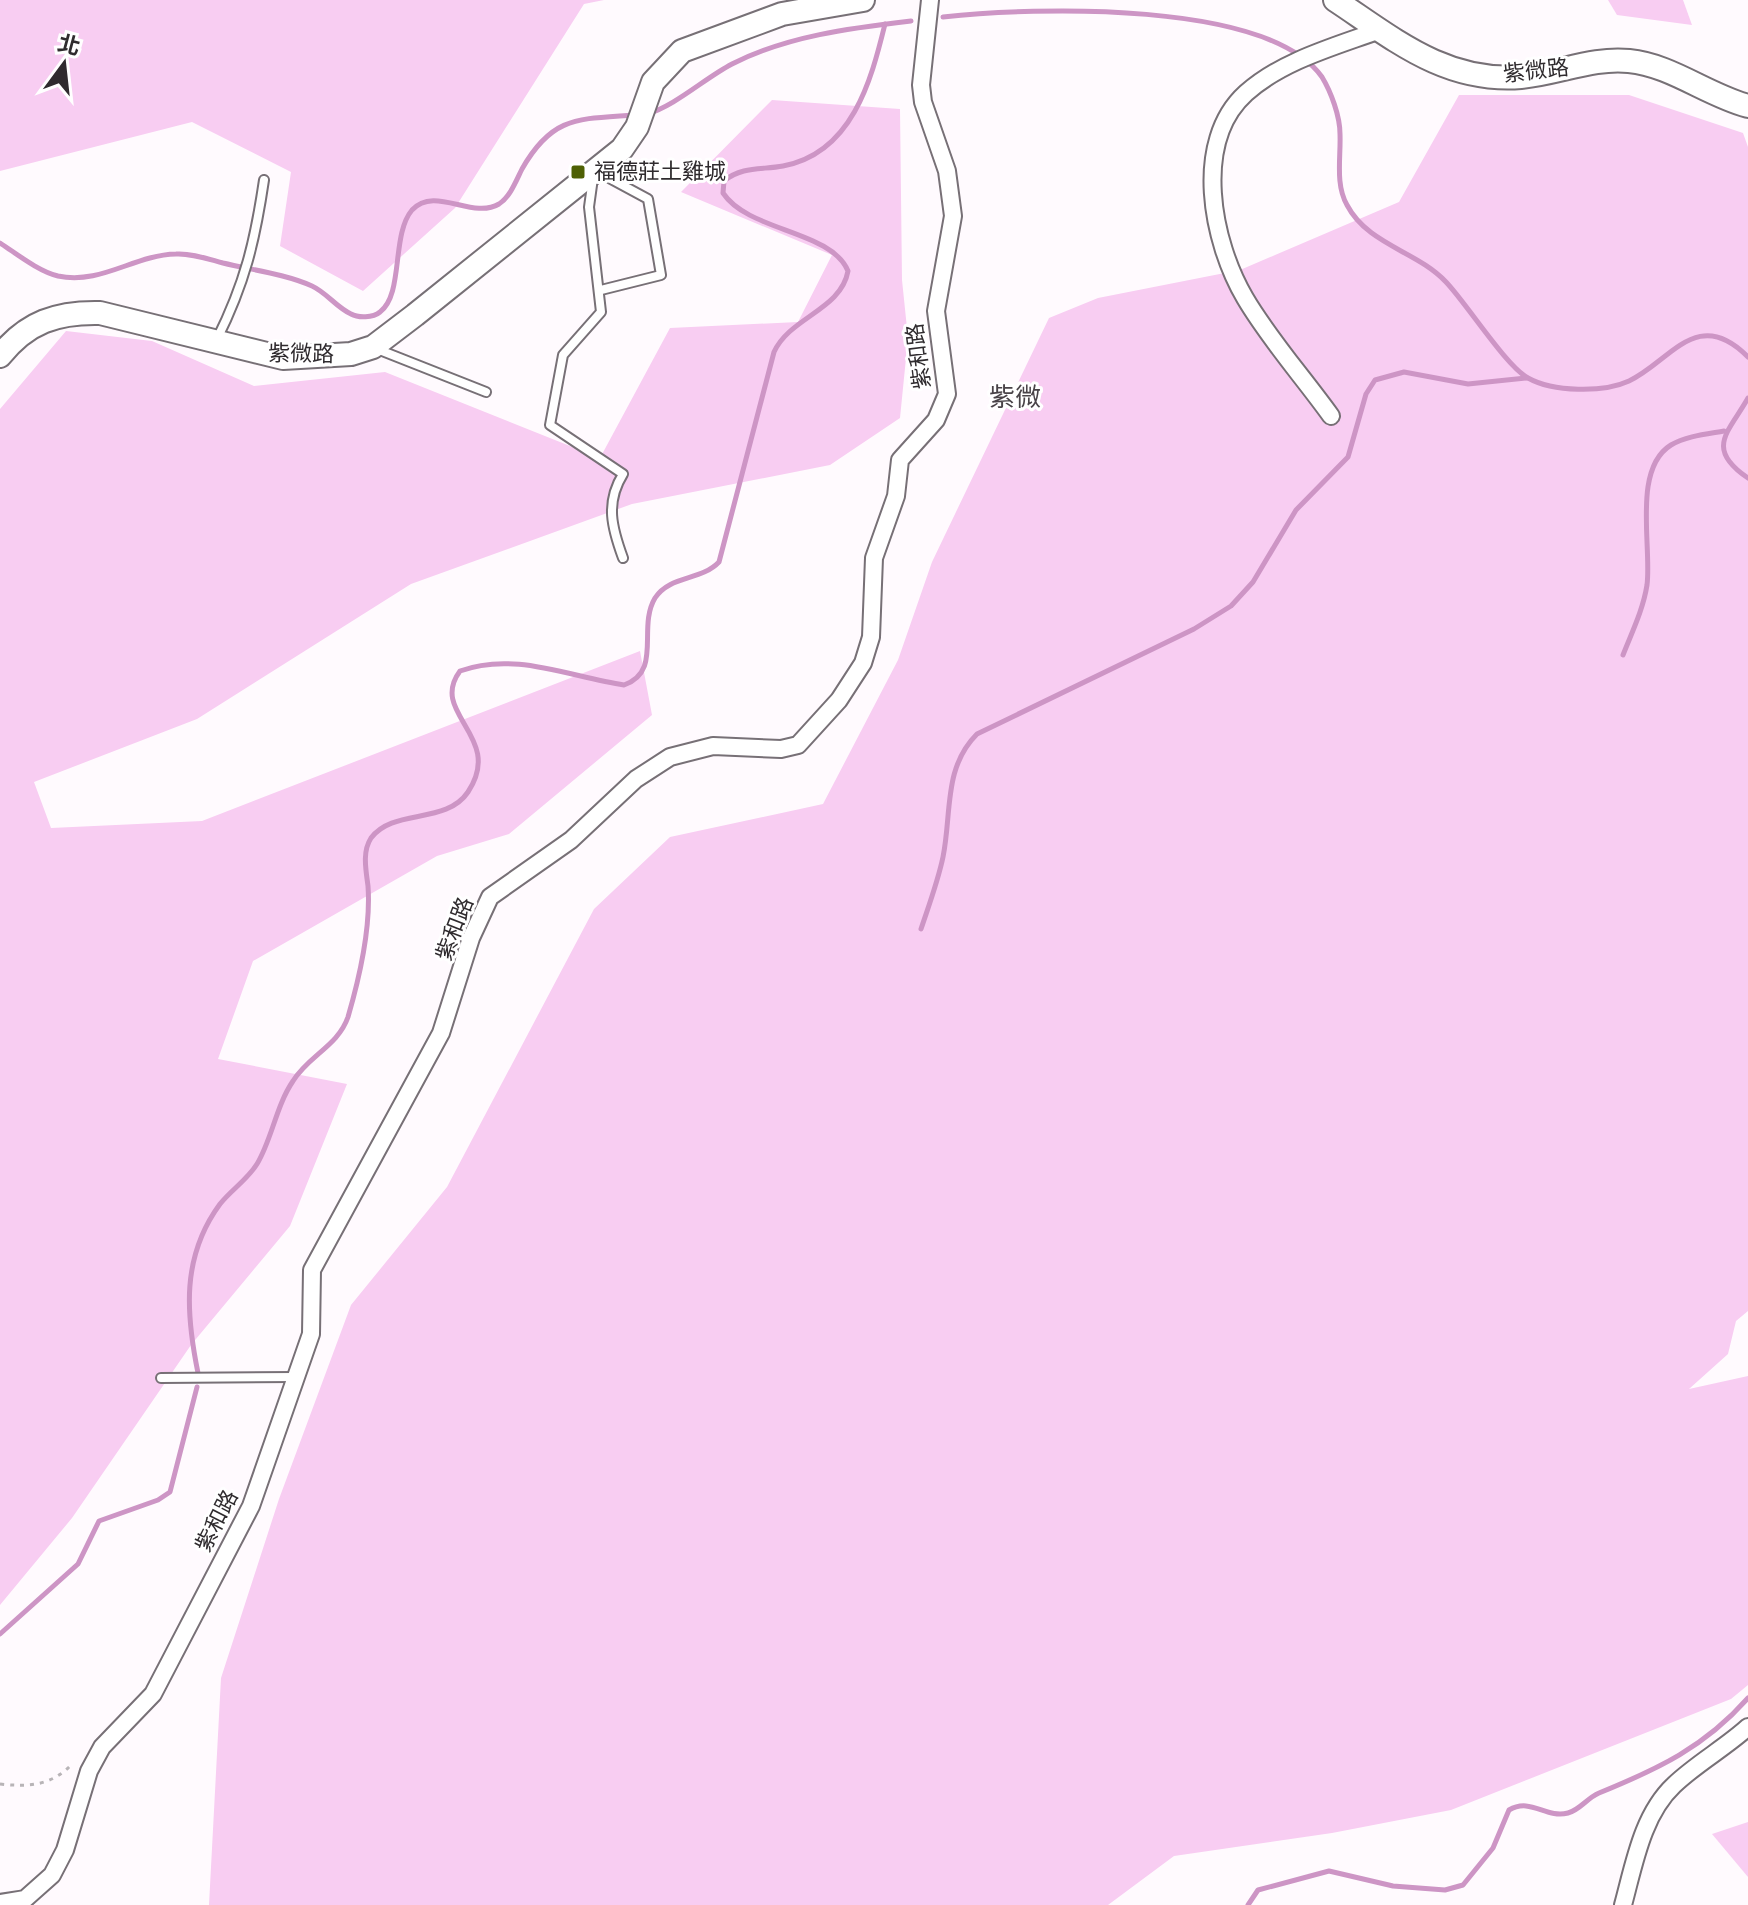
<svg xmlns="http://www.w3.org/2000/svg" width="1748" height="1905" viewBox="0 0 1748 1905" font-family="'Nunito Sans','Noto Sans TC',sans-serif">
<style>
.green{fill:#f8cdf2}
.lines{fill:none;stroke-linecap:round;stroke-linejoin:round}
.stream{stroke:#cd95c5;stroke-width:5}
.lane-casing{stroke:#777076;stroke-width:12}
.street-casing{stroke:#777076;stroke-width:20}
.secondary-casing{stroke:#777076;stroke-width:26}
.path{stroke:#b8b4b7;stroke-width:3;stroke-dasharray:4 6;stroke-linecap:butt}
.lane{stroke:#fff;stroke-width:8}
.street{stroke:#fff;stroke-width:16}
.secondary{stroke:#fff;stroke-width:22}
.poi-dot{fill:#4e6004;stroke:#fff;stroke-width:3}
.labels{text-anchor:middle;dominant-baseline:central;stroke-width:6;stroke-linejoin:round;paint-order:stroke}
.street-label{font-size:22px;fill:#2f2b2e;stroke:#fff}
.poi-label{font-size:22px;fill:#2f2b2e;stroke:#fff;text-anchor:start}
.quarter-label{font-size:26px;fill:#494348;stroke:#fff}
</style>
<rect width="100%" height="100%" fill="#fffafe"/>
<g class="green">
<polygon points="0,0 604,0 584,4 455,208 363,291 280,246 291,172 192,122 0,171"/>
<polygon points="1608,0 1683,0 1692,25 1617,15"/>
<polygon points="1459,95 1629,95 1743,133 1748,147 1748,1311 1736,1321 1728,1354 1689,1389 1748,1376 1748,1685 1731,1699 1451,1810 1332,1833 1174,1856 1108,1905 209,1905 221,1678 279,1499 351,1305 447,1187 594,909 670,837 823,804 898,660 932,562 1049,318 1098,298 1240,270 1399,202"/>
<polygon points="772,100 900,109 902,280 908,338 900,418 830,465 632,504 411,584 197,719 34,782 51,828 202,821 640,651 652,715 509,834 437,856 253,961 218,1059 347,1084 290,1226 191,1345 72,1518 0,1605 0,409 66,331 152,341 254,386 385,372 600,458 670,328 798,322 832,255 681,192"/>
<polygon points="1748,1822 1748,1877 1712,1834"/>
</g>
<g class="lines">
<g class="stream">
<path d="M 943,17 C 1035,7 1267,0 1322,77 C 1331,92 1340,116 1340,134 C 1341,157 1335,184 1347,205 C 1368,245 1417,251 1446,282 C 1467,304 1506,366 1528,378 C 1553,392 1603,393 1629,381 C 1670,362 1697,305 1748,357"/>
<path d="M 647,114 C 675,106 705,78 732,64 C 787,36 851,28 911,21"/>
<path d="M 0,243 C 17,254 38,271 58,276 C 101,285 134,255 176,254 C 191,253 208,259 223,263 C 252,270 285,274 312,286 C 327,293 336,307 351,314 C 358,318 373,318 380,312 C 404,294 391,235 412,210 C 435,185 472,220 499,204 C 510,197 516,181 522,169 C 552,116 578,119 633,115"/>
<path d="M 1748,398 C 1729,432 1704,448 1748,478"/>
<path d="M 1623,655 C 1632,632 1643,610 1647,585 C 1652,547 1632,469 1671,445 C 1686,436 1707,434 1724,431"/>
<path d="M 921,929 C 929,905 938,881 943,857 C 952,813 943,768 977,734 L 1194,629 L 1231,606 L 1253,582 L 1296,510 L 1348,457 L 1366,394 L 1375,380 L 1404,372 L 1468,384 L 1527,378"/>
<path d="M 198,1373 C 186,1314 181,1257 220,1204 C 231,1190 247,1180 257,1164 C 272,1139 276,1106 293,1081 C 308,1056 338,1046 348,1017 C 360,976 371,928 368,886 C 366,870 362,852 371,838 C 393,808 446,825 468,792 C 505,736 428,714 460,671 C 514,651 570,677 624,685 C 663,671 637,628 655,598 C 670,575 701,581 719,562 L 774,352 C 790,317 841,310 848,271 C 831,230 749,232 723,193 L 724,181 C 742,166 762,170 783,166 C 852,153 871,81 885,24"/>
<polyline points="0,1634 78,1564 99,1521 158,1500 170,1492 197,1387"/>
<path d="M 1248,1905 L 1258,1890 L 1329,1871 L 1393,1886 L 1445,1890 L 1463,1885 L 1493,1848 L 1509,1810 C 1531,1797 1546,1819 1568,1813 C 1580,1810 1587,1798 1599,1793 C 1658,1769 1705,1747 1748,1698"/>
</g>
<defs>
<g id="lane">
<polyline points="598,172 648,199 661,275 601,290"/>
<path d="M 593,178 L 589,207 L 601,312 L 563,355 L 550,425 L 623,474 C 605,503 612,528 623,558"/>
<path d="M 217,339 C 245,283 255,241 264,180"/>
<polyline points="377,349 486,392"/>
<polyline points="161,1378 296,1377"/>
</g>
<g id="street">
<path d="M 1331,416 C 1303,377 1269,339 1245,298 C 1212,242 1192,142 1246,93 C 1282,61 1333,47 1377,31"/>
<polyline points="0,1903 25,1899 52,1875 65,1850 89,1771 102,1747 153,1694 251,1506 311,1334 312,1270 441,1033 471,938 490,897 571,840 636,779 670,757 713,746 781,749 798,745 839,700 863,663 871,637 874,558 896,496 900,460 936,420 947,394 936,311 953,216 947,171 923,102 921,85 930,0"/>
<path d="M 1623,1905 C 1634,1865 1642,1815 1674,1785 C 1697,1763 1725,1748 1748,1727"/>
</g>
<g id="secondary">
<path d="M 1335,0 C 1394,39 1445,83 1521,77 C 1557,74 1593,57 1629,61 C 1671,65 1707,95 1748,106"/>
<path d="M 0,356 C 27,322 57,312 100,313 L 283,358 L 351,354 L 373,347 L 415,315 L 622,149 L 637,127 L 653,82 L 682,51 L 782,14 L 863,0"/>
</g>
</defs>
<use href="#lane" class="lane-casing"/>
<use href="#street" class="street-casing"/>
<use href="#secondary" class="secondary-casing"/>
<path class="path" d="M 0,1784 C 29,1787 52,1786 73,1763"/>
<use href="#lane" class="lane"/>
<use href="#street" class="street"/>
<use href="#secondary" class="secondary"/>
</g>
<rect class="poi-dot" x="570" y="164" width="16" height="16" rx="4"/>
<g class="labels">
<g class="street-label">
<text transform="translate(1536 71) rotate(-6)">紫微路</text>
<text transform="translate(301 354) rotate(1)">紫微路</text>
<text transform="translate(919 356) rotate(-97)">紫和路</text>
<text transform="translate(455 929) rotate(-69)">紫和路</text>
<text transform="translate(217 1521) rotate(-63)">紫和路</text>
</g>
<g class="poi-label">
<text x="594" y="172">福德莊土雞城</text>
</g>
<g class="quarter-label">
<text x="1015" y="397">紫微</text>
</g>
</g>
<g transform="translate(64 64) rotate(15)" stroke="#ffffff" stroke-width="6" paint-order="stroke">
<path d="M0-6L14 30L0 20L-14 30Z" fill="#2f2b2e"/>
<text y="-12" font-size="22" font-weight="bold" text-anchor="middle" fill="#2f2b2e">北</text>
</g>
</svg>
